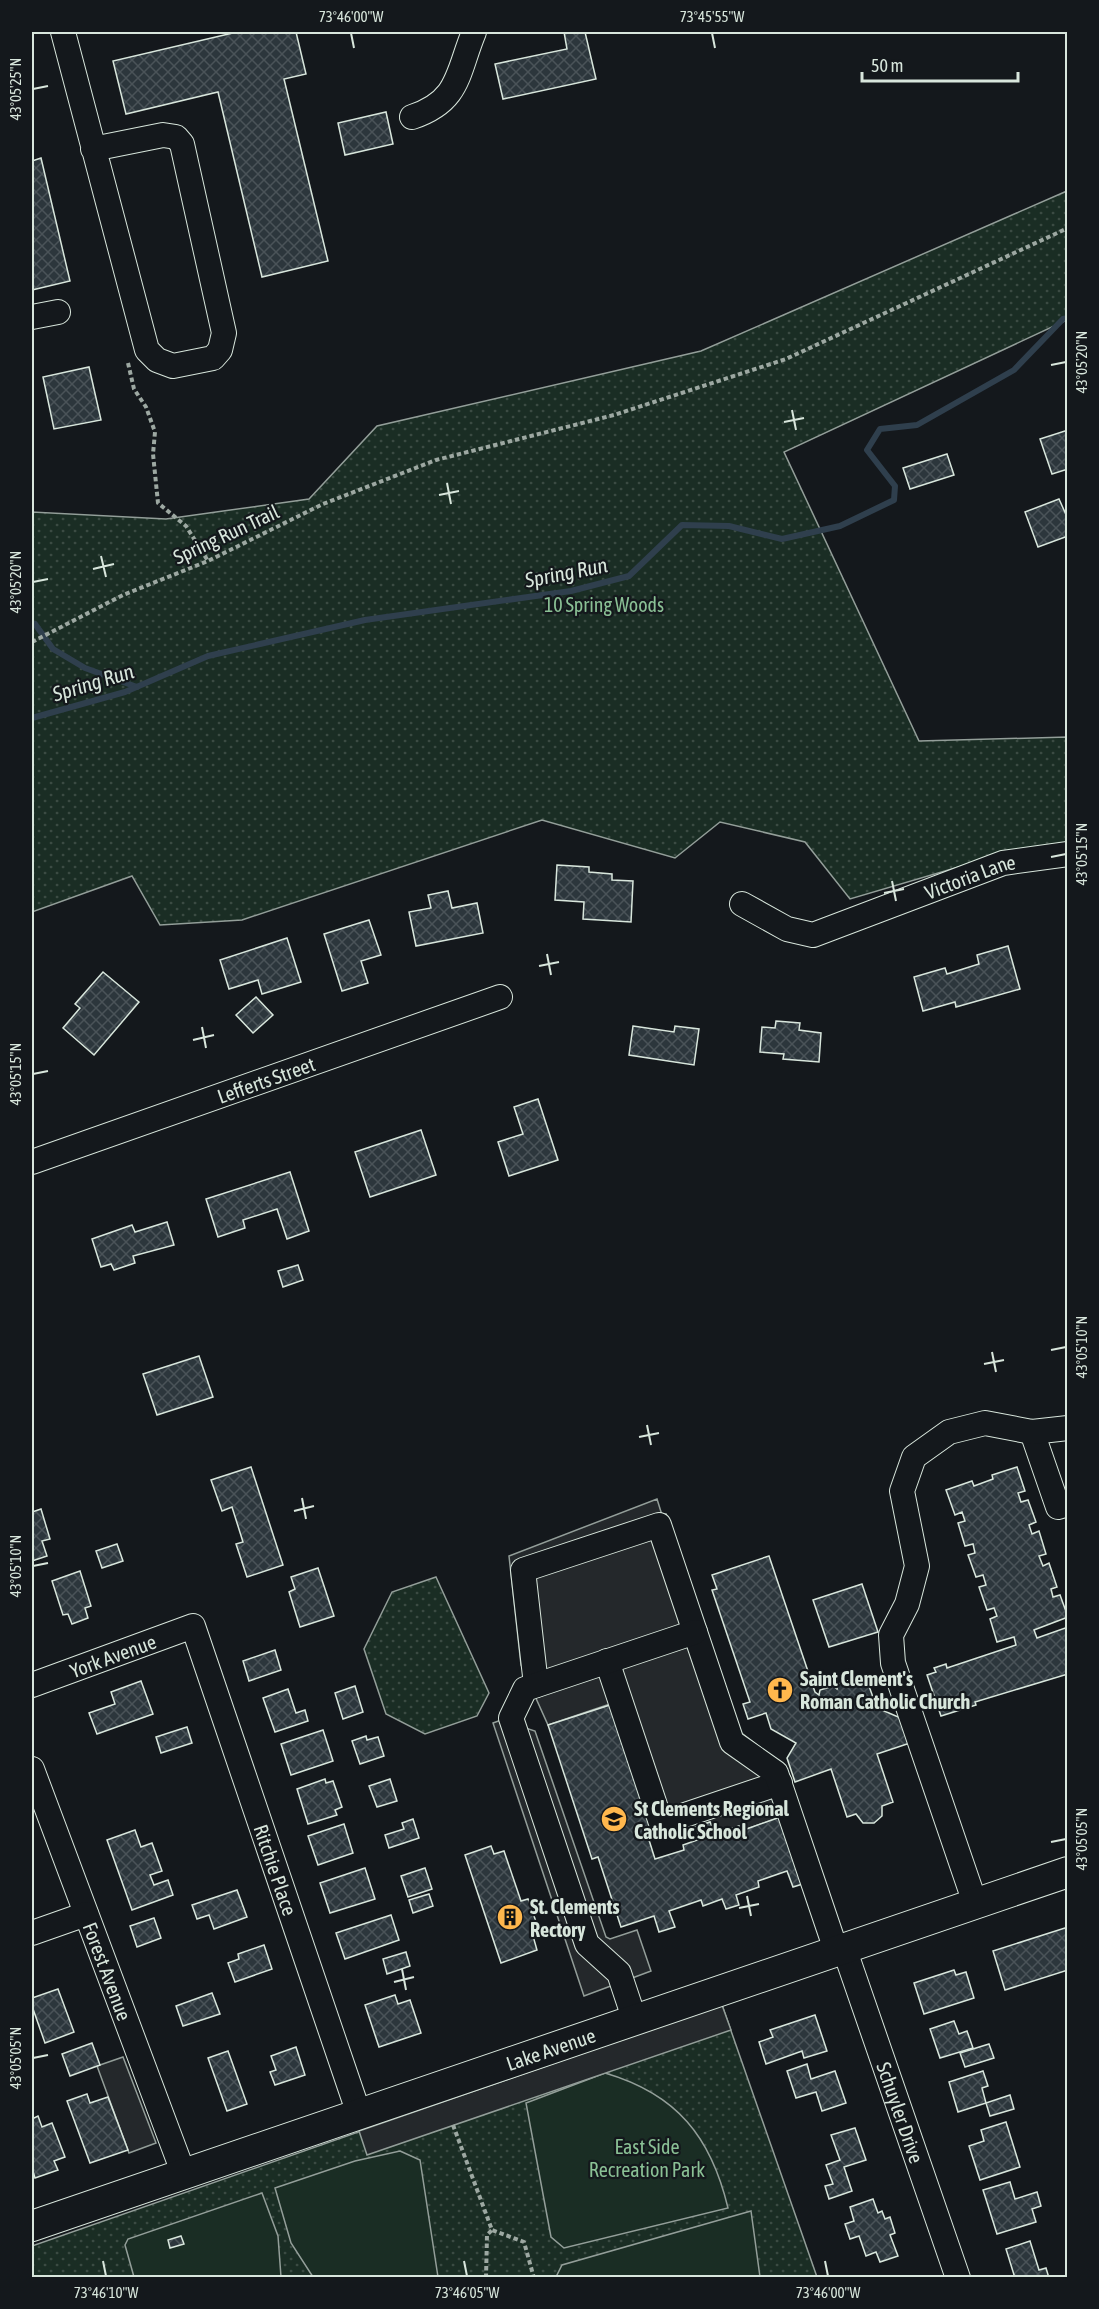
<svg xmlns="http://www.w3.org/2000/svg" width="1099" height="2309" viewBox="0 0 1099 2309" font-family="'Asap Condensed',sans-serif">
<style>
.park{fill:url(#park-dots);stroke:#939e99;stroke-width:1.5}
.garden{fill:#1a2d24;stroke:#939e99;stroke-width:1.5}
.parking{fill:#24282b;stroke:#939e99;stroke-width:1.5}
.lines{fill:none;stroke-linecap:round;stroke-linejoin:round}
.stream{stroke:#2f3f4d;stroke-width:6}
.building{fill:url(#building-cross-hatch);stroke:#d8e6dc;stroke-width:1.5}
.minor-casing{stroke:#d8e6dc;stroke-width:26}
.major-casing{stroke:#d8e6dc;stroke-width:32}
.path{stroke:#9da8a2;stroke-width:4;stroke-dasharray:4.5 3;stroke-linecap:butt}
.minor{stroke:#14181c;stroke-width:24}
.major{stroke:#14181c;stroke-width:30}
.ticks{fill:none;stroke:#d8e6dc;stroke-width:2}
.labels{text-anchor:middle;dominant-baseline:central;stroke-width:4.5;stroke-linejoin:round;paint-order:stroke}
.street-label{font-size:20px;fill:#d8e6dc;stroke:#14181c}
.park-label{font-size:20px;fill:#8ac095;stroke:#14181c}
.poi-label{font-size:20px;font-weight:bold;fill:#d8e6dc;stroke:#14181c;text-anchor:start}
.water-label{font-size:21px;font-style:italic;fill:#d8e6dc;stroke:#14181c}
.neatline{fill:none;stroke:#d8e6dc;stroke-width:2}
.ticks-label{font-size:15px;text-anchor:middle;fill:#d8e6dc}
</style>
<defs>
<pattern id="park-dots" width="8" height="8" patternUnits="userSpaceOnUse" patternTransform="scale(1.5)"><rect width="8" height="8" fill="#1a2d24"/><path d="M2 2h.1M6 6h.1" fill="none" stroke="#3b4b43" stroke-width="1.8" stroke-linecap="round"/></pattern>
<pattern id="building-cross-hatch" width="8" height="8" patternUnits="userSpaceOnUse" patternTransform="scale(1.5)"><rect width="8" height="8" fill="#2c363c"/><path d="M0 0l8 8M0 8l8-8" fill="none" stroke="#4a5358"/></pattern>
</defs>
<rect width="100%" height="100%" fill="#14181c"/>
<g class="park">
<polygon points="1067,191 1067,320 784,452 919,741 1067,737 1067,844 1006,853 850,899 805,842 720,822 675,858 542,820 242,920 160,925 132,876 32,912 32,512 166,519 309,499 377,426 701,351"/>
<polygon points="436,1577 489,1693 477,1716 425,1734 386,1714 364,1649 392,1592"/>
<polygon points="722,2005 817,2277 32,2278 32,2246"/>
</g>
<g class="garden">
<path d="M 605,2073 C 677,2094 711,2137 728,2208 L 564,2248 L 551,2237 L 526,2103 Z"/>
<polygon points="400,2151 420,2160 438,2277 313,2277 291,2243 275,2188 355,2161"/>
<polygon points="262,2193 278,2236 281,2277 134,2277 125,2245 128,2239"/>
<polygon points="751,2211 760,2277 556,2277 562,2265"/>
</g>
<g class="parking">
<polygon points="657,1499 662,1515 666,1514 739,1731 778,1761 786,1815 741,1831 715,1834 710,1822 659,1839 613,1703 548,1725 521,1665 509,1556"/>
<polygon points="501,1720 535,1731 606,1937 610,1939 637,1930 651,1971 584,1996 493,1723"/>
<polygon points="722,2005 731,2030 367,2155 359,2131"/>
<polygon points="123,2057 156,2143 129,2153 97,2066"/>
</g>
<g class="lines">
<g class="stream">
<polyline points="35,624 53,649 85,668 137,687"/>
<polyline points="32,718 125,692 208,656 365,620 571,591 629,576 682,525 729,526 782,539 840,526 894,500 895,486 867,450 880,429 917,425 1014,370 1063,319 1068,318"/>
</g>
</g>
<g class="building">
<polygon points="237,32 296,32 306,74 284,79 328,261 262,277 218,92 126,114 113,61"/>
<polygon points="564,32 585,32 596,79 503,99 495,64 567,49"/>
<polygon points="386,112 393,144 345,155 338,123"/>
<polygon points="41,158 70,281 32,290 32,161"/>
<polygon points="89,367 101,420 54,429 43,377"/>
<polygon points="1068,430 1068,469 1052,474 1040,439"/>
<polygon points="947,454 954,475 910,489 903,468"/>
<polygon points="1059,499 1068,519 1068,536 1038,547 1025,512"/>
<polygon points="557,865 589,867 589,872 612,874 612,880 633,881 631,922 583,919 584,902 555,900"/>
<polygon points="448,891 452,908 477,903 483,933 416,946 409,912 431,908 428,895"/>
<polygon points="369,920 381,955 361,961 368,983 342,991 324,934"/>
<polygon points="287,938 301,982 262,994 258,980 229,989 220,960"/>
<polygon points="1008,946 1020,989 956,1007 955,1002 923,1011 914,977 945,968 947,974 979,964 977,955"/>
<polygon points="103,972 139,1002 94,1055 63,1028 80,1008 75,1004"/>
<polygon points="256,997 273,1015 253,1033 236,1015"/>
<polygon points="776,1021 800,1023 799,1030 821,1033 819,1062 783,1059 784,1054 760,1052 762,1027 775,1028"/>
<polygon points="633,1026 674,1032 675,1026 699,1029 694,1065 629,1055"/>
<polygon points="538,1099 558,1160 509,1176 498,1142 523,1134 514,1107"/>
<polygon points="421,1130 436,1175 370,1197 355,1152"/>
<polygon points="290,1172 309,1231 287,1239 277,1209 243,1220 245,1228 218,1237 206,1199"/>
<polygon points="167,1222 174,1245 133,1256 135,1263 114,1270 111,1264 101,1267 92,1239 132,1225 135,1232"/>
<polygon points="298,1265 303,1280 283,1287 278,1271"/>
<polygon points="199,1356 213,1397 157,1415 143,1374"/>
<polygon points="251,1467 283,1565 247,1577 236,1544 243,1542 232,1507 222,1511 211,1480"/>
<polygon points="1017,1467 1025,1491 1018,1493 1021,1502 1028,1500 1036,1522 1029,1525 1032,1534 1039,1531 1046,1554 1039,1556 1043,1566 1049,1563 1057,1587 1051,1589 1053,1597 1060,1595 1068,1617 1034,1630 1037,1638 1068,1627 1068,1674 975,1702 976,1705 941,1716 927,1675 936,1672 934,1668 946,1664 947,1668 1016,1645 1014,1637 997,1642 990,1619 997,1616 994,1608 987,1610 979,1587 986,1585 983,1575 976,1577 968,1555 975,1553 973,1544 965,1546 958,1523 965,1521 962,1512 955,1515 946,1490 972,1481 974,1486 993,1479 992,1475"/>
<polygon points="41,1509 50,1539 42,1541 47,1556 32,1561 32,1512"/>
<polygon points="117,1544 123,1561 102,1568 96,1551"/>
<polygon points="769,1556 815,1692 819,1695 820,1690 833,1686 837,1689 838,1684 865,1675 874,1700 884,1705 882,1710 903,1719 910,1743 877,1754 893,1802 882,1806 882,1816 874,1823 863,1823 856,1814 847,1817 831,1769 795,1782 787,1758 796,1743 771,1729 766,1713 748,1719 743,1704 750,1702 712,1590 717,1589 712,1575"/>
<polygon points="318,1568 334,1616 300,1627 289,1592 295,1589 291,1577"/>
<polygon points="80,1571 91,1606 85,1608 88,1618 72,1624 68,1614 63,1615 52,1581"/>
<polygon points="862,1584 878,1632 829,1647 813,1600"/>
<polygon points="275,1650 281,1670 249,1681 243,1661"/>
<polygon points="141,1681 153,1714 97,1734 89,1713 115,1704 111,1692"/>
<polygon points="355,1686 363,1712 343,1719 335,1693"/>
<polygon points="288,1689 296,1713 305,1710 308,1721 275,1732 263,1698"/>
<polygon points="610,1705 655,1838 649,1840 655,1859 684,1850 683,1845 700,1839 696,1827 710,1822 715,1834 739,1826 741,1831 786,1815 809,1882 793,1887 787,1871 758,1881 759,1887 736,1895 739,1905 726,1909 722,1899 703,1906 701,1900 669,1911 675,1927 659,1932 654,1916 621,1927 598,1857 592,1859 548,1725"/>
<polygon points="187,1727 192,1743 161,1753 156,1737"/>
<polygon points="323,1730 333,1761 291,1775 281,1744"/>
<polygon points="366,1736 367,1740 378,1737 384,1756 360,1764 352,1741"/>
<polygon points="325,1779 326,1783 333,1781 342,1807 335,1810 337,1815 308,1824 297,1789"/>
<polygon points="390,1779 397,1801 377,1807 369,1786"/>
<polygon points="413,1819 419,1838 389,1848 385,1835 404,1829 402,1823"/>
<polygon points="344,1824 353,1853 318,1865 308,1836"/>
<polygon points="135,1830 141,1847 152,1843 162,1871 150,1875 154,1885 168,1880 173,1895 132,1910 107,1840"/>
<polygon points="491,1846 494,1854 504,1851 521,1901 528,1899 540,1933 533,1936 537,1950 501,1963 465,1855"/>
<polygon points="365,1868 375,1899 330,1913 320,1883"/>
<polygon points="425,1868 432,1889 408,1897 401,1876"/>
<polygon points="237,1890 247,1917 214,1929 209,1915 197,1919 192,1905"/>
<polygon points="429,1894 433,1906 413,1913 409,1900"/>
<polygon points="391,1915 399,1940 345,1959 336,1933"/>
<polygon points="154,1918 161,1938 137,1947 130,1926"/>
<polygon points="1068,1927 1068,1970 1005,1990 993,1951"/>
<polygon points="264,1945 272,1969 235,1982 228,1963 239,1959 238,1954"/>
<polygon points="406,1952 410,1966 387,1974 383,1959"/>
<polygon points="954,1970 956,1975 966,1972 974,1998 924,2014 914,1983"/>
<polygon points="58,1989 74,2032 45,2043 32,2006 32,1998"/>
<polygon points="212,1993 220,2014 183,2026 176,2006"/>
<polygon points="395,1995 398,2004 410,2000 421,2033 379,2047 365,2005"/>
<polygon points="815,2015 827,2051 804,2058 802,2051 766,2064 759,2042 773,2037 770,2030"/>
<polygon points="954,2021 959,2034 967,2031 973,2048 940,2058 930,2029"/>
<polygon points="92,2043 100,2065 70,2076 62,2054"/>
<polygon points="989,2044 994,2058 965,2067 960,2053"/>
<polygon points="296,2047 305,2075 275,2085 270,2072 276,2070 271,2056"/>
<polygon points="228,2051 247,2104 227,2111 208,2058"/>
<polygon points="807,2064 811,2079 835,2071 846,2103 822,2111 816,2092 796,2098 787,2071"/>
<polygon points="983,2071 988,2086 982,2088 986,2103 958,2112 949,2082"/>
<polygon points="87,2094 90,2103 108,2097 128,2150 90,2163 67,2101"/>
<polygon points="1010,2095 1014,2109 990,2116 986,2103"/>
<polygon points="38,2116 42,2127 52,2123 65,2157 54,2161 58,2170 35,2178 32,2168 32,2119"/>
<polygon points="1006,2122 1020,2167 980,2180 969,2146 984,2141 981,2130"/>
<polygon points="855,2128 866,2160 844,2167 852,2191 829,2199 825,2186 833,2184 826,2165 840,2160 831,2135"/>
<polygon points="1010,2182 1015,2199 1037,2192 1041,2206 1032,2209 1036,2222 997,2234 983,2190"/>
<polygon points="873,2199 878,2213 882,2211 885,2219 890,2217 895,2233 890,2235 898,2256 880,2262 876,2252 866,2256 859,2236 850,2239 845,2224 854,2221 850,2207"/>
<polygon points="181,2236 184,2244 170,2248 168,2240"/>
<polygon points="1030,2241 1039,2270 1046,2268 1049,2278 1015,2278 1006,2249"/>
</g>
<g class="lines">
<defs>
<g id="minor">
<polyline points="63,32 147,350 157,360 173,366 213,358 220,350 224,333 182,144 176,137 163,135 93,149"/>
<path d="M 412,117 C 460,101 457,73 474,32"/>
<polyline points="32,317 58,312"/>
<path id="s1" d="M 742,904 L 787,929 L 813,935 L 1003,863 L 1068,854"/>
<path id="s2" d="M 32,1162 L 500,997"/>
<polyline points="1032,1432 1058,1507 1068,1504"/>
<polyline points="607,1661 661,1823 780,1783"/>
<path id="s3" d="M 32,1685 L 193,1626 L 359,2114"/>
<polyline points="536,1685 523,1570 659,1525 732,1742 776,1773 836,1950"/>
<path id="s4" d="M 32,1769 L 183,2172"/>
<polyline points="975,1903 893,1663 891,1635 907,1604 917,1566 902,1491 914,1457 949,1432 985,1423 1032,1432 1068,1428"/>
<polyline points="32,1933 86,1914"/>
<path id="s5" d="M 844,1948 L 958,2278"/>
<polyline points="635,2021 619,1973 587,1944 511,1718 525,1689 695,1632"/>
</g>
<g id="major">
<path id="s6" d="M 32,2226 L 1068,1872"/>
</g>
</defs>
<use href="#minor" class="minor-casing"/>
<use href="#major" class="major-casing"/>
<g class="path">
<polyline points="128,363 134,389 146,407 155,432 153,454 158,503 186,526 208,561"/>
<polyline points="32,642 123,595 208,561 323,504 436,460 614,415 786,359 1068,228"/>
<polyline points="453,2125 492,2230 524,2242 534,2278"/>
<polyline points="486,2278 487,2235 492,2230"/>
</g>
<use href="#minor" class="minor"/>
<use href="#major" class="major"/>
</g>
<path class="ticks" d="M 351,33 L 354,48M 712,33 L 715,48M 33,89 L 48,86M 1051,365 L 1066,362M 792,410 L 796,430M 784,422 L 804,418M 447,483 L 451,504M 439,495 L 459,491M 101,556 L 106,577M 93,569 L 114,564M 33,582 L 48,579M 1051,857 L 1066,854M 892,881 L 896,901M 884,893 L 904,889M 547,954 L 551,975M 539,966 L 559,962M 202,1027 L 206,1048M 193,1040 L 214,1035M 33,1074 L 48,1071M 1051,1350 L 1066,1347M 992,1352 L 996,1372M 984,1364 L 1004,1360M 647,1425 L 651,1445M 639,1437 L 659,1433M 302,1498 L 306,1519M 294,1511 L 314,1506M 33,1566 L 48,1563M 1051,1842 L 1066,1839M 747,1896 L 751,1916M 739,1908 L 759,1904M 402,1969 L 406,1990M 394,1982 L 414,1977M 33,2058 L 48,2055M 103,2261 L 106,2276M 464,2261 L 467,2276M 825,2261 L 828,2276"/>
<defs>
<symbol id="church-disc" viewBox="-11 -11 22 22"><circle r="9.5" fill="#ffb74d" stroke="#14181c"/><path d="M-1.2-6h2.4v3.5h3.3v2.4h-3.3V6h-2.4V-.1h-3.3v-2.4h3.3Z" fill="#111"/></symbol>
<symbol id="school-disc" viewBox="-11 -11 22 22"><circle r="9.5" fill="#ffb74d" stroke="#14181c"/><path d="M0-5L7-2L0 1L-7-2ZM-4 1L0 2.5L4 1V4Q0 6-4 4Z" fill="#111"/></symbol>
<symbol id="building-disc" viewBox="-11 -11 22 22"><circle r="9.5" fill="#ffb74d" stroke="#14181c"/><path d="M-4-6H4V6H1V3H-1V6H-4ZM-2.5-4.3h1.7v1.8h-1.7ZM.8-4.3h1.7v1.8H.8ZM-2.5-1h1.7V.8h-1.7ZM.8-1h1.7V.8H.8Z" fill="#111"/></symbol>
</defs>
<g fill-rule="evenodd">
<use href="#church-disc" x="765" y="1675" width="30" height="30"/>
<use href="#school-disc" x="599" y="1804" width="30" height="30"/>
<use href="#building-disc" x="495" y="1902" width="30" height="30"/>
</g>
<g class="labels">
<g class="street-label">
<text transform="translate(226 534) rotate(-25)">Spring Run Trail</text>
<text stroke="none"><textPath href="#s1" startOffset="246">Victoria Lane</textPath></text>
<text stroke="none"><textPath href="#s2" startOffset="248">Lefferts Street</textPath></text>
<text stroke="none"><textPath href="#s3" startOffset="86">York Avenue</textPath></text>
<text stroke="none"><textPath href="#s3" startOffset="429">Ritchie Place</textPath></text>
<text stroke="none"><textPath href="#s4" startOffset="216">Forest Avenue</textPath></text>
<text stroke="none"><textPath href="#s6" startOffset="548">Lake Avenue</textPath></text>
<text stroke="none"><textPath href="#s5" startOffset="174">Schuyler Drive</textPath></text>
</g>
<g class="park-label">
<text x="604" y="604">10 Spring Woods</text>
<text x="647" y="2146">East Side<tspan x="647" dy="23">Recreation Park</tspan></text>
</g>
<g class="poi-label">
<text x="800" y="1678">Saint Clement's<tspan x="800" dy="23">Roman Catholic Church</tspan></text>
<text x="634" y="1808">St Clements Regional<tspan x="634" dy="23">Catholic School</tspan></text>
<text x="530" y="1906">St. Clements<tspan x="530" dy="23">Rectory</tspan></text>
</g>
<g class="water-label">
<text transform="translate(566 572) rotate(-11)">Spring Run</text>
<text transform="translate(93 682) rotate(-17)">Spring Run</text>
</g>
</g>
<rect width="1099" height="2309" fill="none" stroke="#14181c" stroke-width="66"/>
<path d="M862 72v9h156v-9" fill="none" stroke="#d8e6dc" stroke-width="3"/>
<text x="871" y="72" font-size="18" fill="#d8e6dc" stroke="#14181c" stroke-width="4.5" paint-order="stroke">50 m</text>
<rect x="33" y="33" width="1033" height="2243" class="neatline"/>
<g class="ticks-label">
<text x="351" y="22">73°46'00"W</text>
<text x="712" y="22">73°45'55"W</text>
<text transform="translate(16 89) rotate(-90)" y="5">43°05'25"N</text>
<text transform="translate(1082 362) rotate(-90)" y="5">43°05'20"N</text>
<text transform="translate(16 582) rotate(-90)" y="5">43°05'20"N</text>
<text transform="translate(1082 854) rotate(-90)" y="5">43°05'15"N</text>
<text transform="translate(16 1074) rotate(-90)" y="5">43°05'15"N</text>
<text transform="translate(1082 1347) rotate(-90)" y="5">43°05'10"N</text>
<text transform="translate(16 1566) rotate(-90)" y="5">43°05'10"N</text>
<text transform="translate(1082 1839) rotate(-90)" y="5">43°05'05"N</text>
<text transform="translate(16 2058) rotate(-90)" y="5">43°05'05"N</text>
<text x="106" y="2298">73°46'10"W</text>
<text x="467" y="2298">73°46'05"W</text>
<text x="828" y="2298">73°46'00"W</text>
</g>
</svg>
